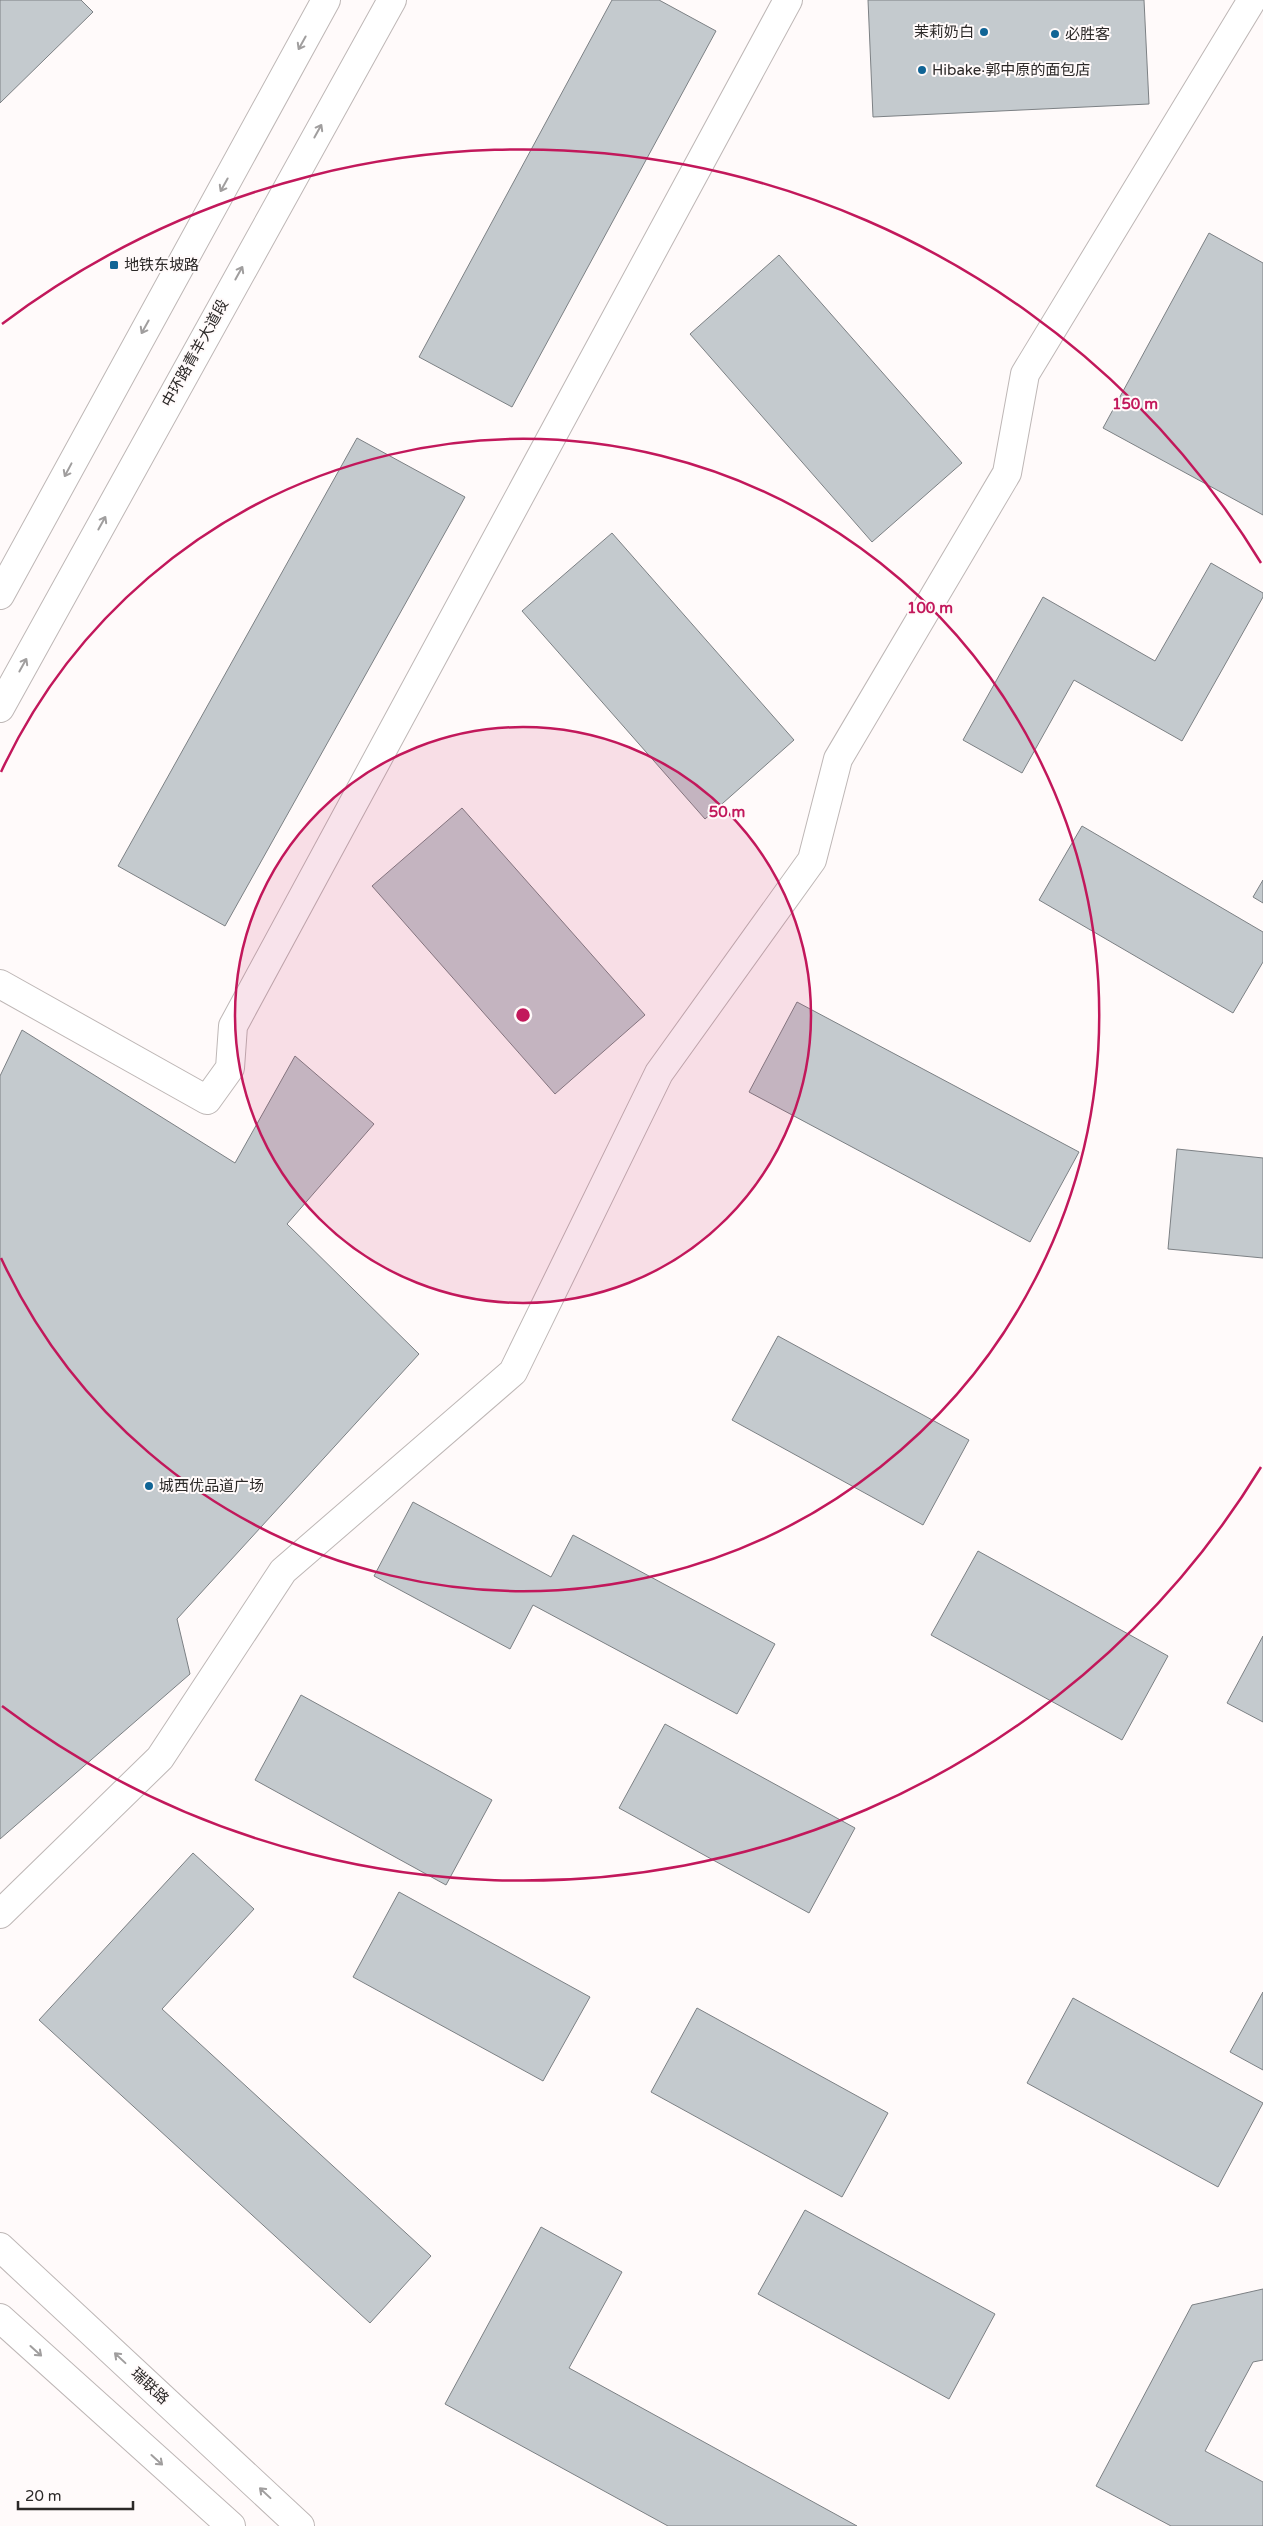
<svg xmlns="http://www.w3.org/2000/svg" width="1263" height="2526" viewBox="0 0 1263 2526" font-family="'Varela Round','Noto Sans SC',sans-serif">
<style>
.building{fill:#c4cace;stroke:#7c8084}
.lines{fill:none;stroke-linecap:round;stroke-linejoin:round}
.minor-casing{stroke:#beb7b6;stroke-width:30}
.major-casing{stroke:#beb7b6;stroke-width:30}
.minor{stroke:#fff;stroke-width:28}
.major{stroke:#fff;stroke-width:28}
.oneway{stroke:#a09e9e}
.ring{fill:none;stroke:#c2185b;stroke-width:2.5}
.poi-dot{fill:#106495;stroke:#fffafa;stroke-width:2}
.labels{text-anchor:middle;dominant-baseline:central;stroke-width:4;stroke-linejoin:round;paint-order:stroke}
.poi-label{font-size:15px;fill:#2b2827;stroke:#fffafa;text-anchor:start}
.street-label{font-size:15px;fill:#2b2827;stroke:#fffafa}
.centre{fill:#c2185b;stroke:#fffafa;stroke-width:2.5}
.ring-label{font-size:15px;text-anchor:middle;font-weight:bold;fill:#c2185b;stroke:#fffafa;stroke-width:4;stroke-linejoin:round;paint-order:stroke}
</style>
<rect width="100%" height="100%" fill="#fffafa"/>
<g class="building">
<polygon points="0,0 81,0 93,12 0,103"/>
<polygon points="612,0 659,0 716,31 512,407 419,357"/>
<polygon points="868,0 1144,0 1149,104 873,117"/>
<polygon points="1209,233 1263,263 1263,515 1103,428"/>
<polygon points="779,255 962,463 872,542 690,334"/>
<polygon points="357,438 465,497 225,926 118,866"/>
<polygon points="612,533 794,740 705,819 522,611"/>
<polygon points="1211,563 1263,593 1263,597 1182,741 1074,680 1022,773 963,740 1043,597 1155,661"/>
<polygon points="462,808 645,1015 555,1094 372,886"/>
<polygon points="1082,826 1263,932 1263,962 1233,1013 1039,900"/>
<polygon points="1263,880 1263,903 1253,897"/>
<polygon points="797,1002 1079,1152 1030,1242 749,1092"/>
<polygon points="22,1030 235,1163 295,1056 374,1124 287,1224 419,1354 177,1619 190,1674 0,1839 0,1076"/>
<polygon points="1177,1149 1263,1158 1263,1258 1168,1249"/>
<polygon points="778,1336 969,1440 923,1525 732,1420"/>
<polygon points="413,1502 551,1577 573,1535 775,1644 737,1714 533,1605 510,1649 374,1576"/>
<polygon points="978,1551 1168,1656 1122,1740 931,1635"/>
<polygon points="1263,1636 1263,1722 1227,1703"/>
<polygon points="301,1695 492,1800 446,1885 255,1780"/>
<polygon points="665,1724 855,1828 809,1913 619,1808"/>
<polygon points="193,1853 254,1909 162,2009 431,2256 370,2323 39,2020"/>
<polygon points="399,1892 590,1997 543,2081 353,1977"/>
<polygon points="1263,1992 1263,2070 1230,2052"/>
<polygon points="1073,1998 1263,2103 1218,2187 1027,2083"/>
<polygon points="697,2008 888,2113 842,2197 651,2092"/>
<polygon points="805,2210 995,2314 949,2399 758,2294"/>
<polygon points="541,2227 622,2272 569,2368 857,2526 668,2526 445,2404"/>
<polygon points="1263,2289 1263,2360 1253,2362 1205,2451 1263,2482 1263,2526 1171,2526 1096,2486 1192,2305"/>
</g>
<g class="lines">
<defs>
<g id="minor">
<polyline points="0,984 207,1100 230,1068 233,1026 788,0"/>
<polyline points="0,1914 160,1758 283,1571 513,1372 659,1073 812,860 838,759 1007,473 1025,374 1252,0"/>
</g>
<g id="major">
<polyline points="0,595 326,0"/>
<polyline points="0,708 392,0"/>
<polyline points="0,2247 300,2526"/>
<polyline points="0,2318 231,2526"/>
</g>
</defs>
<use href="#minor" class="minor-casing"/>
<use href="#major" class="major-casing"/>
<use href="#minor" class="minor"/>
<use href="#major" class="major"/>
</g>
<defs><path id="oneway-shaft" d="M-6 0H5M1.5-3L5.5 0L1.5 3" fill="none" stroke-width="1.6" stroke-linecap="round" stroke-linejoin="round" transform="scale(1.25)"/></defs>
<g class="oneway">
<use href="#oneway-shaft" transform="translate(302 43) rotate(119)"/>
<use href="#oneway-shaft" transform="translate(318 131) rotate(-61)"/>
<use href="#oneway-shaft" transform="translate(224 185) rotate(119)"/>
<use href="#oneway-shaft" transform="translate(239 273) rotate(-61)"/>
<use href="#oneway-shaft" transform="translate(145 327) rotate(119)"/>
<use href="#oneway-shaft" transform="translate(68 470) rotate(118)"/>
<use href="#oneway-shaft" transform="translate(102 523) rotate(-61)"/>
<use href="#oneway-shaft" transform="translate(23 665) rotate(-61)"/>
<use href="#oneway-shaft" transform="translate(36 2351) rotate(42)"/>
<use href="#oneway-shaft" transform="translate(120 2358) rotate(-137)"/>
<use href="#oneway-shaft" transform="translate(157 2460) rotate(42)"/>
<use href="#oneway-shaft" transform="translate(265 2493) rotate(-137)"/>
</g>
<circle cx="523" cy="1015" r="288" fill="#c2185b" fill-opacity=".12"/>
<g class="ring">
<circle cx="523" cy="1015" r="288"/>
<path d="M1 772A576 576 0 1 1 1 1258"/>
<path d="M1261 1467A865 865 0 0 1 2 1706M2 324A865 865 0 0 1 1261 563"/>
</g>
<g class="poi-dot">
<circle cx="984" cy="32" r="5"/>
<circle cx="1055" cy="34" r="5"/>
<circle cx="922" cy="70" r="5"/>
<rect x="109" y="260" width="10" height="10" rx="2.5"/>
<circle cx="149" cy="1486" r="5"/>
</g>
<g class="labels">
<g class="poi-label">
<text x="974" y="32" text-anchor="end">茉莉奶白</text>
<text x="1065" y="34">必胜客</text>
<text x="932" y="70">Hibake·郭中原的面包店</text>
<text x="124" y="265">地铁东坡路</text>
<text x="159" y="1486">城西优品道广场</text>
</g>
<g class="street-label">
<text transform="translate(195 353) rotate(-61)">中环路青羊大道段</text>
<text transform="translate(150 2386) rotate(43)">瑞联路</text>
</g>
</g>
<circle cx="523" cy="1015" r="8" class="centre"/>
<g class="ring-label">
<text x="1135" y="409">150 m</text>
<text x="930" y="613">100 m</text>
<text x="727" y="817">50 m</text>
</g>
<path d="M18 2501v8h115v-8" fill="none" stroke="#2b2827" stroke-width="2.5"/>
<text x="25" y="2501" font-size="15" fill="#2b2827" stroke="#fffafa" stroke-width="4" paint-order="stroke">20 m</text>
</svg>
